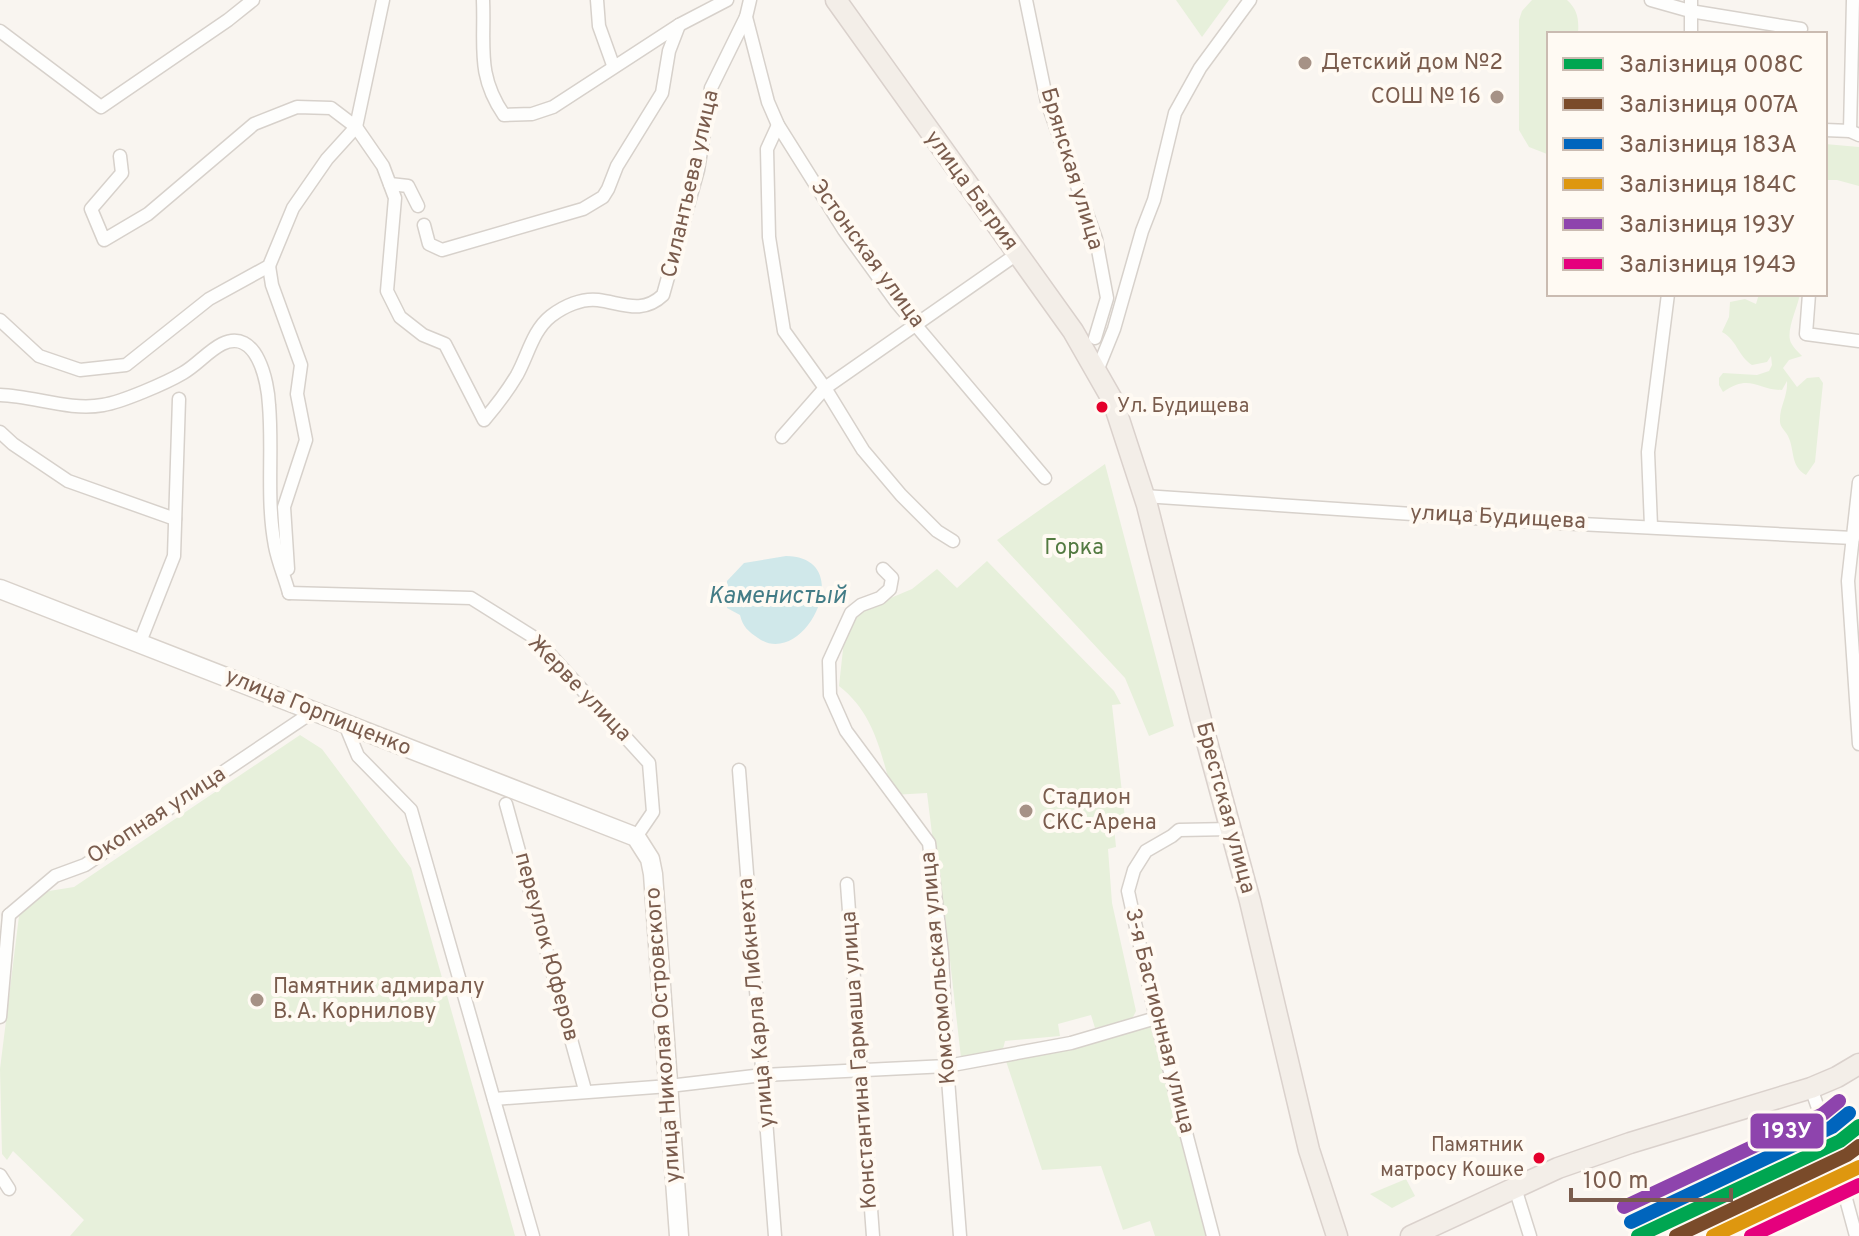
<svg xmlns="http://www.w3.org/2000/svg" width="1859" height="1236" viewBox="0 0 1859 1236" font-family="Overpass,sans-serif">
<style>
.green{fill:#e7f0db}
.water{fill:#d0e8ea}
.lines{fill:none;stroke-linecap:round;stroke-linejoin:round}
.minor-casing{stroke:#d7d1cb;stroke-width:15}
.secondary-casing{stroke:#d9d2cb;stroke-width:21}
.primary-casing{stroke:#dad1cc;stroke-width:23}
.minor{stroke:#fefefd;stroke-width:12}
.secondary{stroke:#fefefd;stroke-width:18}
.primary{stroke:#f3eee8;stroke-width:20}
.rail-1-casing{stroke:#fffaf3;stroke-width:20}
.rail-2-casing{stroke:#fffaf3;stroke-width:20}
.rail-3-casing{stroke:#fffaf3;stroke-width:20}
.rail-4-casing{stroke:#fffaf3;stroke-width:20}
.rail-5-casing{stroke:#fffaf3;stroke-width:20}
.rail-6-casing{stroke:#fffaf3;stroke-width:20}
.rail-1{stroke:#00a651;stroke-width:14}
.rail-2{stroke:#7a4b2a;stroke-width:14}
.rail-3{stroke:#0065bd;stroke-width:14}
.rail-4{stroke:#de970f;stroke-width:14}
.rail-5{stroke:#8e44ad;stroke-width:14}
.rail-6{stroke:#e5007d;stroke-width:14}
.poi-dot{fill:#a69286;stroke:#fffaf3;stroke-width:3}
.bus-dot{fill:#e4002b;stroke:#fffaf3;stroke-width:3}
.labels{text-anchor:middle;dominant-baseline:central;stroke-width:8;stroke-linejoin:round;paint-order:stroke}
.bus-label{font-size:20px;fill:#7a5c4d;stroke:#fffaf3;text-anchor:start}
.poi-label{font-size:22px;fill:#7a5c4d;stroke:#fffaf3;text-anchor:start}
.street-label{font-size:22px;fill:#7a5c4d;stroke:#fffaf3}
.park-label{font-size:22px;fill:#537a41;stroke:#fffaf3}
.water-label{font-size:24px;font-style:italic;fill:#437c86;stroke:#fffaf3}
.line-badge{stroke:#fffaf3;stroke-width:3}
.badge-label{font-size:22px;text-anchor:middle;font-weight:bold;fill:#fff}
</style>
<rect width="100%" height="100%" fill="#f9f5f0"/>
<g class="green">
<polygon points="1176,0 1229,0 1202,37"/>
<path d="M 1532,0 L 1567,0 C 1578,10 1579,20 1578,34 L 1549,34 L 1547,154 L 1529,147 L 1519,130 L 1519,20 L 1522,11 Z"/>
<polygon points="1825,144 1859,147 1859,186 1837,180 1825,180"/>
<path d="M 1759,294 L 1800,294 C 1798,306 1787,328 1790,340 C 1791,345 1798,352 1802,356 L 1789,360 L 1783,368 L 1797,387 L 1807,378 L 1819,377 L 1823,383 L 1815,462 L 1806,475 C 1790,466 1795,450 1788,436 C 1785,430 1779,427 1780,419 C 1780,406 1788,396 1787,381 L 1782,390 C 1757,390 1750,373 1723,392 L 1719,385 L 1719,378 L 1723,373 L 1757,375 L 1769,371 L 1772,365 L 1771,356 L 1767,362 L 1752,365 C 1738,356 1737,340 1722,332 L 1729,317 L 1730,302 L 1745,299 L 1756,304 Z"/>
<polygon points="1105,464 1174,726 1149,736 1125,678 997,540"/>
<path d="M 987,561 L 1114,691 L 1121,704 L 1112,705 L 1126,827 L 1114,827 L 1116,847 L 1108,849 L 1112,903 L 1136,1011 L 1132,1019 L 1095,1028 L 1091,1015 L 1058,1024 L 1060,1036 L 1005,1041 L 1003,1049 L 998,1053 L 961,1058 L 945,916 L 942,915 L 927,793 L 893,795 C 881,754 875,714 839,686 L 844,640 L 855,613 L 912,589 L 937,569 L 957,588 Z"/>
<polygon points="300,735 322,749 411,868 515,1236 70,1236 84,1220 13,1151 7,1160 2,1154 0,1069 19,916 37,897 49,891 74,887"/>
<polygon points="1150,1025 1207,1236 1155,1236 1150,1221 1123,1230 1101,1166 1042,1170 1006,1061"/>
<polygon points="1406,1179 1415,1196 1392,1208 1370,1194"/>
</g>
<path class="water" d="M 786,556 C 860,557 804,671 758,638 C 748,631 743,627 740,615 L 727,608 L 727,581 L 744,563 Z"/>
<g class="lines">
<defs>
<g id="minor">
<path d="M 483,0 C 485,46 476,74 504,115 L 532,114 L 553,107 L 679,25 L 727,0"/>
<polyline points="597,0 599,26 613,65"/>
<polyline points="750,0 746,17 768,102 778,125 844,230 897,303 1045,478"/>
<polyline points="1026,0 1047,102 1096,239 1107,298 1095,338"/>
<polyline points="1651,0 1690,11 1801,29"/>
<polyline points="1691,0 1691,34"/>
<polyline points="0,31 101,107 228,20 253,0"/>
<polyline points="778,125 767,149 769,237 784,331 825,388 863,450 901,495 937,531 953,541"/>
<polyline points="356,127 383,0"/>
<polyline points="1825,130 1850,131 1859,135"/>
<polyline points="1850,131 1853,0"/>
<path d="M 120,156 L 122,173 L 91,209 L 104,240 L 148,214 L 254,124 L 297,107 L 331,108 L 356,127 L 383,166 L 395,198 L 387,291 L 400,317 L 423,335 L 445,344 L 484,420 C 496,406 507,392 517,375 C 528,355 533,330 551,316 C 564,306 582,298 598,300 C 622,303 642,315 663,295 L 698,170 L 711,88 L 746,17"/>
<polyline points="390,184 408,186 418,206"/>
<polyline points="424,225 429,244 442,250 583,209 603,197 608,189 617,166 662,93 669,51 679,25"/>
<polyline points="269,266 272,285 301,365 297,394 306,440 284,507 288,569"/>
<polyline points="1809,294 1806,334 1859,341"/>
<polyline points="0,320 39,356 80,370 126,365 209,299 269,266 293,208 327,159 356,127"/>
<polyline points="1097,371 1114,329 1142,231 1154,200 1175,113 1200,68 1250,0"/>
<path d="M 0,395 C 34,396 69,411 103,405 C 122,402 166,383 183,373 C 197,365 208,351 222,344 C 257,327 268,382 269,405 C 273,452 266,499 275,546 C 278,562 285,578 289,593"/>
<polyline points="0,432 13,444 68,481 175,519"/>
<polyline points="782,437 825,388 1017,254"/>
<polyline points="1859,482 1848,581 1859,744"/>
<polyline points="1144,496 1502,520 1853,538"/>
<polyline points="1651,526 1648,452 1668,294"/>
<polyline points="883,569 892,578 890,589 880,598 861,605 851,613 829,661 830,695 846,731 929,843 942,953 947,1066 960,1236"/>
<polyline points="289,593 471,598 535,638 649,763 653,812 636,837"/>
<polyline points="140,642 174,556 179,399"/>
<polyline points="344,722 358,756 411,810 533,1236"/>
<polyline points="739,770 775,1236"/>
<polyline points="506,804 585,1090"/>
<polyline points="847,884 873,1236"/>
<polyline points="9,915 55,876 85,865 314,711"/>
<polyline points="0,1017 9,915"/>
<polyline points="1811,1088 1833,1151 1856,1236"/>
<polyline points="494,1099 669,1086 763,1075 947,1066 1071,1043 1156,1018"/>
<polyline points="0,1175 9,1189"/>
<polyline points="1515,1188 1530,1236"/>
<polyline points="1213,1236 1156,1018 1128,891 1134,870 1146,851 1172,836 1179,830 1231,829"/>
</g>
<polyline id="secondary" points="0,589 636,837 650,859 653,874 679,1236"/>
<g id="primary">
<polyline points="836,0 1073,331 1113,401 1147,505 1201,720 1250,901 1309,1150 1337,1236"/>
<polyline points="1411,1236 1558,1168 1630,1143 1811,1088 1837,1077 1859,1064"/>
</g>
</defs>
<use href="#minor" class="minor-casing"/>
<use href="#secondary" class="secondary-casing"/>
<use href="#primary" class="primary-casing"/>
<use href="#minor" class="minor"/>
<use href="#secondary" class="secondary"/>
<use href="#primary" class="primary"/>
<defs>
<polyline id="rail-1" points="1638,1236 1840,1141 1859,1126"/>
<polyline id="rail-2" points="1676,1236 1847,1155 1859,1146"/>
<polyline id="rail-3" points="1631,1222 1832,1127 1849,1113"/>
<polyline id="rail-4" points="1713,1236 1859,1167"/>
<polyline id="rail-5" points="1624,1207 1823,1114 1839,1101"/>
<polyline id="rail-6" points="1751,1236 1859,1185"/>
</defs>
<use href="#rail-1" class="rail-1-casing"/>
<use href="#rail-2" class="rail-2-casing"/>
<use href="#rail-3" class="rail-3-casing"/>
<use href="#rail-4" class="rail-4-casing"/>
<use href="#rail-5" class="rail-5-casing"/>
<use href="#rail-6" class="rail-6-casing"/>
<use href="#rail-1" class="rail-1"/>
<use href="#rail-2" class="rail-2"/>
<use href="#rail-3" class="rail-3"/>
<use href="#rail-4" class="rail-4"/>
<use href="#rail-5" class="rail-5"/>
<use href="#rail-6" class="rail-6"/>
</g>
<g class="poi-dot">
<circle cx="1305" cy="63" r="8"/>
<circle cx="1497" cy="97" r="8"/>
<circle cx="1026" cy="811" r="8"/>
<circle cx="257" cy="1000" r="8"/>
</g>
<g class="bus-dot">
<circle cx="1102" cy="407" r="7"/>
<circle cx="1539" cy="1158" r="7"/>
</g>
<g class="labels">
<g class="bus-label">
<text x="1117" y="407">Ул. Будищева</text>
<text x="1524" y="1146" text-anchor="end">Памятник<tspan x="1524" dy="25">матросу Кошке</tspan></text>
</g>
<g class="poi-label">
<text x="1321" y="63">Детский дом №2</text>
<text x="1481" y="97" text-anchor="end">СОШ № 16</text>
<text x="1042" y="798">Стадион<tspan x="1042" dy="25">СКС-Арена</tspan></text>
<text x="273" y="987">Памятник адмиралу<tspan x="273" dy="25">В. А. Корнилову</tspan></text>
</g>
<g class="street-label">
<text transform="translate(1071 169) rotate(73)">Брянская улица</text>
<text transform="translate(691 184) rotate(-77)">Силантьева улица</text>
<text transform="translate(971 191) rotate(54)">улица Багрия</text>
<text transform="translate(867 254) rotate(54)">Эстонская улица</text>
<text transform="translate(1498 518) rotate(3)">улица Будищева</text>
<text transform="translate(579 689) rotate(46)">Жерве улица</text>
<text transform="translate(318 713) rotate(22)">улица Горпищенко</text>
<text transform="translate(1225 808) rotate(75)">Брестская улица</text>
<text transform="translate(157 816) rotate(-33)">Окопная улица</text>
<text transform="translate(546 947) rotate(75)">переулок Юферов</text>
<text transform="translate(939 968) rotate(-95)">Комсомольская улица</text>
<text transform="translate(757 1003) rotate(-95)">улица Карла Либкнехта</text>
<text transform="translate(1159 1021) rotate(76)">3-я Бастионная улица</text>
<text transform="translate(664 1035) rotate(-94)">улица Николая Островского</text>
<text transform="translate(860 1060) rotate(-94)">Константина Гармаша улица</text>
</g>
<g class="park-label">
<text x="1074" y="548">Горка</text>
</g>
<g class="water-label">
<text x="777" y="597">Каменистый</text>
</g>
</g>
<rect class="line-badge" x="1749" y="1112" width="76" height="38" rx="8" fill="#8e44ad"/>
<g class="badge-label">
<text x="1787" y="1138">193У</text>
</g>
<rect x="1547" y="32" width="280" height="264" fill="#fffaf3" stroke="#cabbb1" stroke-width="2"/>
<rect x="1563" y="58" width="40" height="12" fill="#00a651" stroke="#cabbb1" stroke-width="2"/>
<text x="1619" y="72" font-size="24" fill="#7a5c4d">Залізниця 008С</text>
<rect x="1563" y="98" width="40" height="12" fill="#7a4b2a" stroke="#cabbb1" stroke-width="2"/>
<text x="1619" y="112" font-size="24" fill="#7a5c4d">Залізниця 007А</text>
<rect x="1563" y="138" width="40" height="12" fill="#0065bd" stroke="#cabbb1" stroke-width="2"/>
<text x="1619" y="152" font-size="24" fill="#7a5c4d">Залізниця 183А</text>
<rect x="1563" y="178" width="40" height="12" fill="#de970f" stroke="#cabbb1" stroke-width="2"/>
<text x="1619" y="192" font-size="24" fill="#7a5c4d">Залізниця 184С</text>
<rect x="1563" y="218" width="40" height="12" fill="#8e44ad" stroke="#cabbb1" stroke-width="2"/>
<text x="1619" y="232" font-size="24" fill="#7a5c4d">Залізниця 193У</text>
<rect x="1563" y="258" width="40" height="12" fill="#e5007d" stroke="#cabbb1" stroke-width="2"/>
<text x="1619" y="272" font-size="24" fill="#7a5c4d">Залізниця 194Э</text>
<path d="M1571 1188v12h160v-12" fill="none" stroke="#7a5c4d" stroke-width="4"/>
<text x="1583" y="1188" font-size="24" fill="#7a5c4d" stroke="#fffaf3" stroke-width="6" paint-order="stroke">100 m</text>
</svg>
